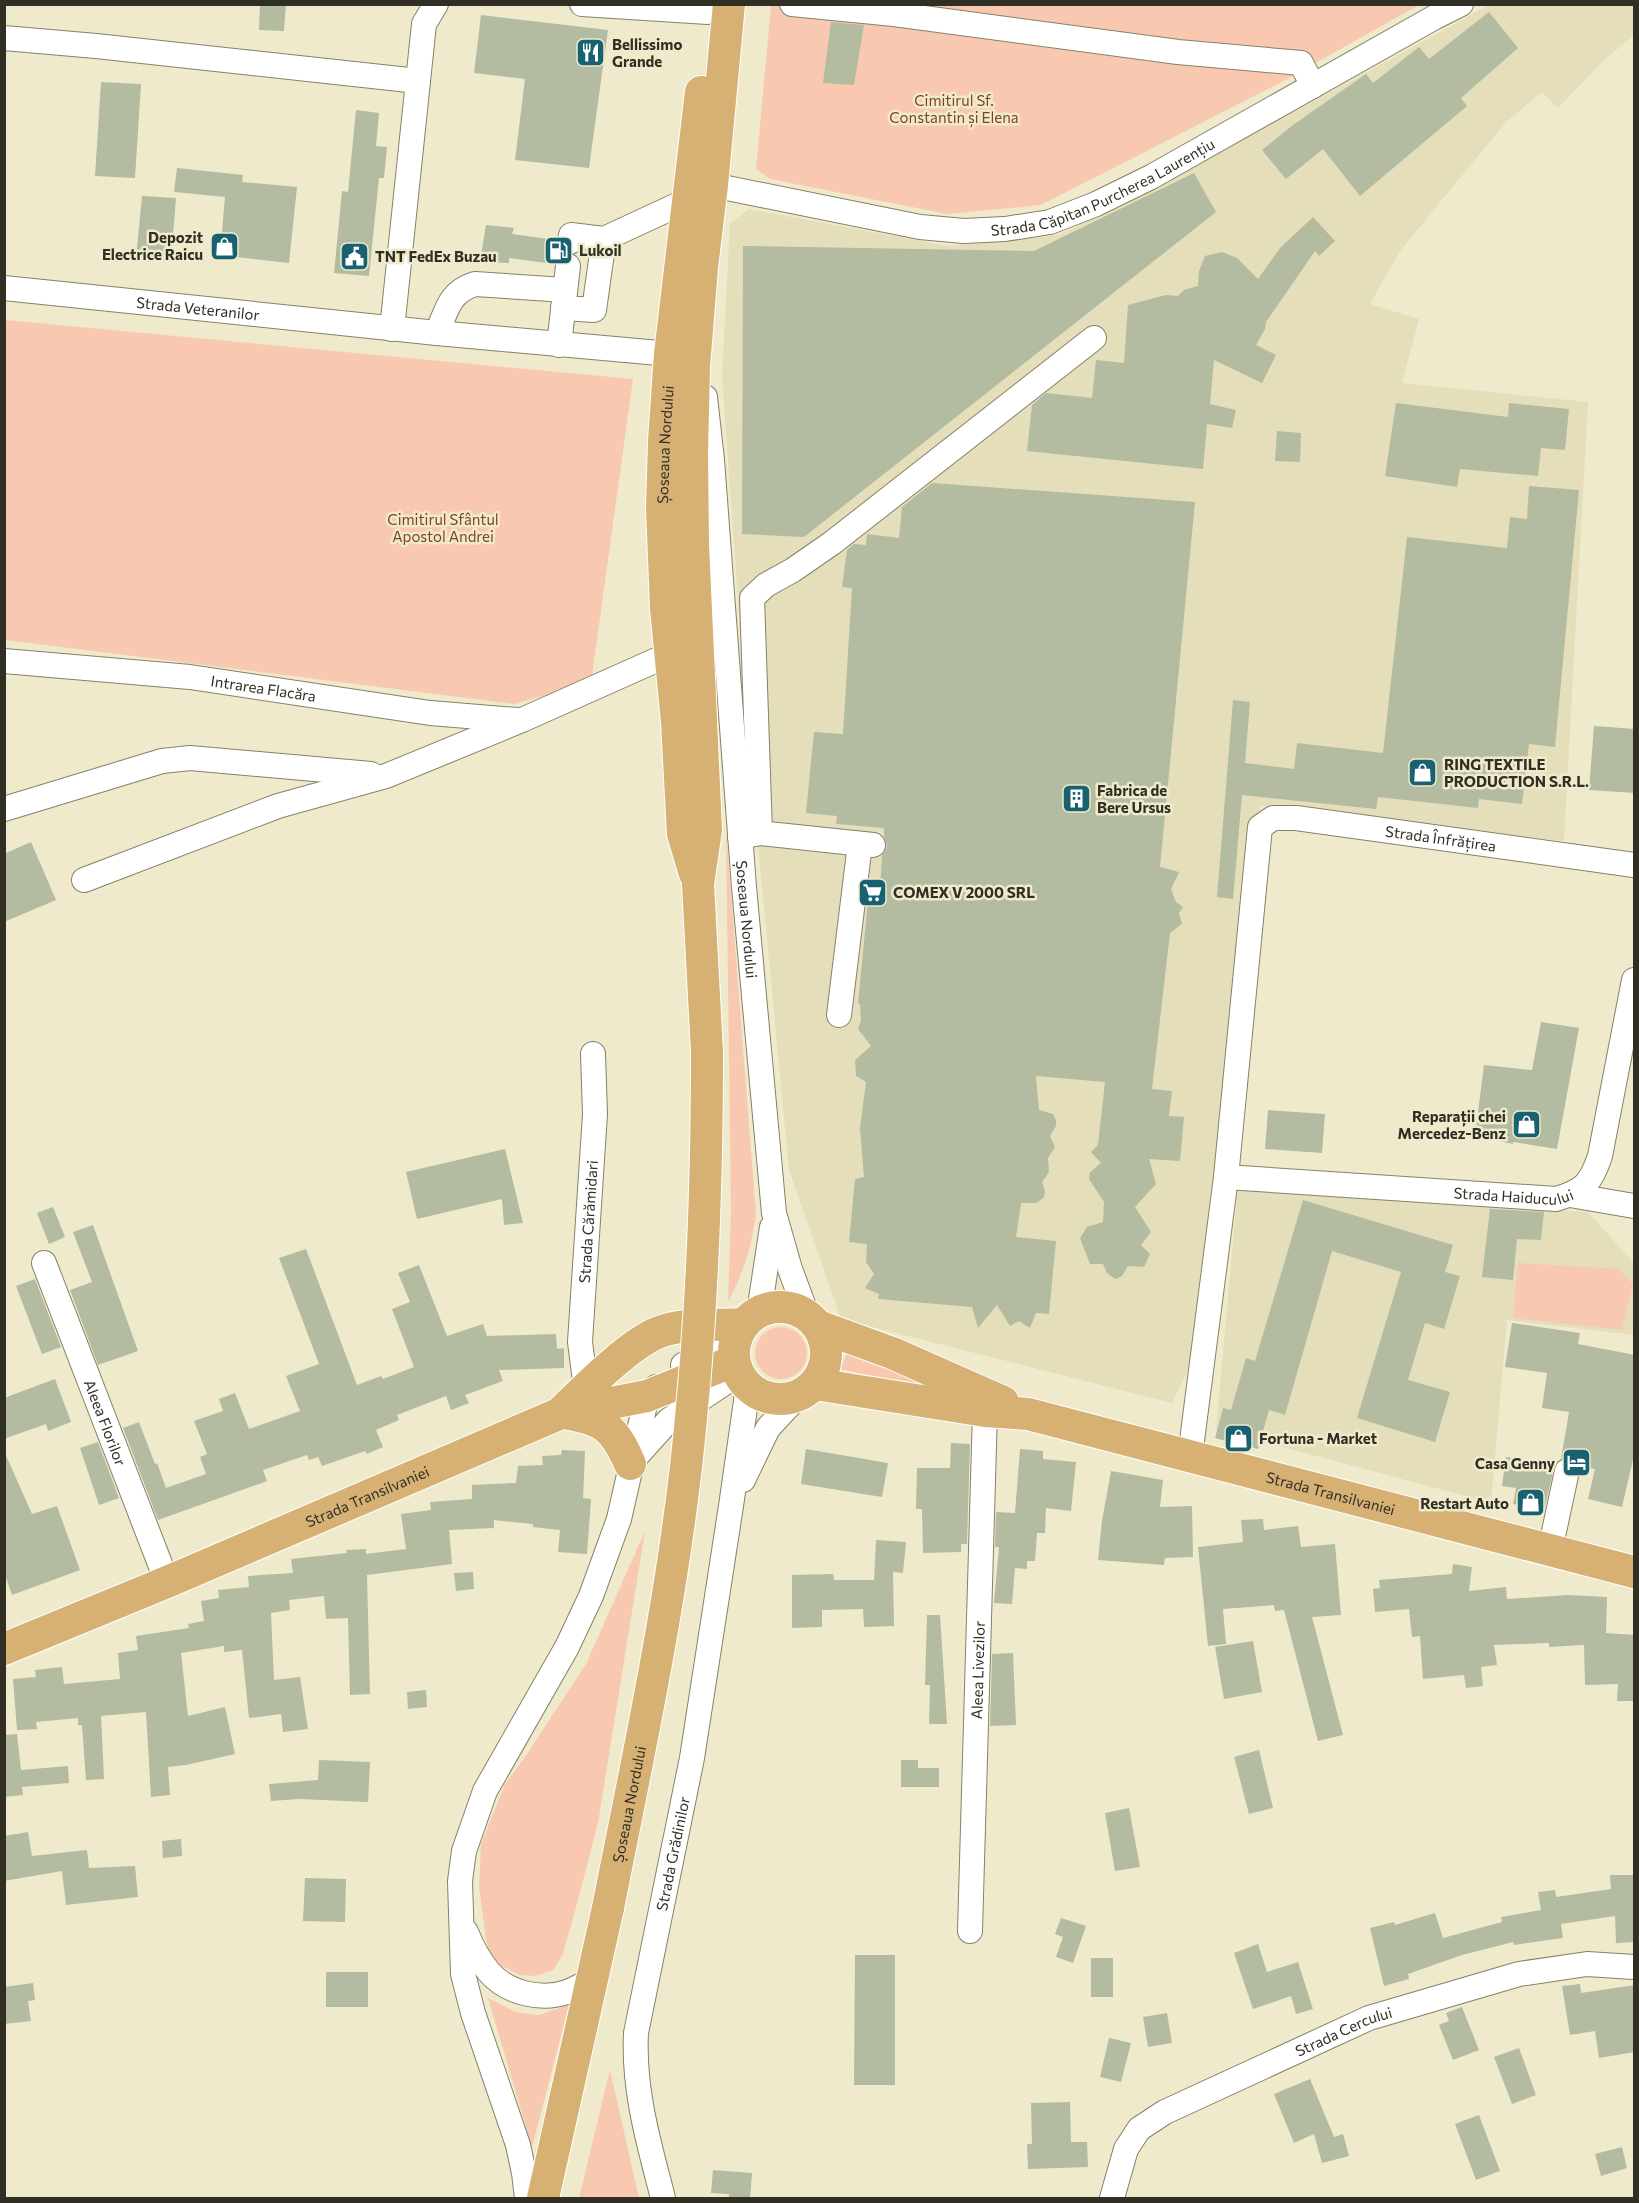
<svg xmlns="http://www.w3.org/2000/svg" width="1639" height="2203" viewBox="0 0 1639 2203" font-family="Commissioner,sans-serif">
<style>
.built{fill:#e5debb}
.green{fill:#f8c9b0}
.building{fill:#b3bba1}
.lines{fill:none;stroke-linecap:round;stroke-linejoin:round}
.minor-casing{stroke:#868167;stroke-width:26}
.major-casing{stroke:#fff;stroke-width:34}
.minor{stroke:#fff;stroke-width:24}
.major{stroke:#d6b173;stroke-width:32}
.major-bridge-casing{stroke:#fff;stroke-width:34;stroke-linecap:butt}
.major-bridge{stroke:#d6b173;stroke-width:32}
.labels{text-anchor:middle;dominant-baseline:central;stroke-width:5;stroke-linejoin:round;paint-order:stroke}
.poi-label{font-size:15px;font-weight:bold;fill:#312f24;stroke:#f0eacd;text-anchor:start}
.park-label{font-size:15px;fill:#82431a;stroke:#f0eacd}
.street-label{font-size:15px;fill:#312f24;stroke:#f0eacd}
</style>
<rect width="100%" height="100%" fill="#f0eacd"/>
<g class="built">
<polygon points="1491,4 1634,5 1634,35 1603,61 1558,108 1542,92 1506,122 1400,251 1370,304 1419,319 1402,383 1588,402 1564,841 1260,806 1189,1368 1172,1403 841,1319 789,1170 747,729 722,376 730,224 749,209 948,246 1059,235 1196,166"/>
<polygon points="1238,1187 1588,1212 1634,1263 1634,1335 1507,1320 1491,1503 1216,1429"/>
</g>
<g class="green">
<polygon points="771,5 1419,5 1278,84 1041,205 947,214 770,179 756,169"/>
<polygon points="5,320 633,379 591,683 514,704 5,640"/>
<path d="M 726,830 L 756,1214 C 751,1249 745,1270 728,1301 L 731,1210 Z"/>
<polygon points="1518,1263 1619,1269 1633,1284 1622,1330 1513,1318"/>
<circle cx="781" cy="1353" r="26"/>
<polygon points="846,1347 970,1397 840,1369 846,1356"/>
<polygon points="645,1531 598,1823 574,1915 562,1956 553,1970 535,1976 520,1975 502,1966 490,1954 486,1939 479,1887 481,1844 505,1784 525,1757 586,1664"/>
<polygon points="488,1998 516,2012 538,2015 569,2005 532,2147"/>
<polygon points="610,2070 639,2198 579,2198"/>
</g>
<g class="building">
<polygon points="260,4 286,4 284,31 259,30"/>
<polygon points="1489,12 1518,48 1461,98 1467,106 1360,196 1323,149 1286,179 1262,150 1293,125 1366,74 1373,83 1419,47 1429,59"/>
<polygon points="481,15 608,30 589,168 515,160 525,79 474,73"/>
<polygon points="831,22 864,25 854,85 823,83"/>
<polygon points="101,82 141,84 135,178 95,176"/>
<polygon points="356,110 379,113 376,146 387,147 384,178 379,178 369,276 334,273 342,191 348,192"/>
<polygon points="177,168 243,175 242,182 297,187 289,263 220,255 225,197 174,192"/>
<polygon points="1194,173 1216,212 804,537 742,534 743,246 1034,251"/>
<polygon points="142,196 176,198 171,261 136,258"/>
<polygon points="1313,217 1335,241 1319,256 1315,251 1266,322 1265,329 1256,345 1276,355 1262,383 1214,360 1210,404 1236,410 1232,428 1207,424 1203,469 1027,451 1032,405 1046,393 1092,398 1096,360 1124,363 1128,305 1166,295 1178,296 1184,290 1198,286 1199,271 1205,256 1222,252 1237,258 1258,279 1280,248"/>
<polygon points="486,225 514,228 512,234 556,240 557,248 562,253 556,258 554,264 509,258 509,263 480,262"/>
<polygon points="1396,403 1508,417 1509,403 1569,409 1565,450 1541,448 1538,476 1460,469 1457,487 1385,476"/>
<polygon points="1277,431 1301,433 1300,462 1275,461"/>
<polygon points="932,483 1195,502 1160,867 1179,872 1171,889 1176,902 1183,907 1179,913 1182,924 1170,933 1152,1089 1172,1091 1169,1116 1184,1117 1180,1161 1149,1159 1156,1184 1135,1207 1151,1232 1141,1245 1150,1254 1144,1267 1128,1266 1122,1276 1115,1279 1107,1273 1103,1264 1090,1264 1080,1238 1087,1227 1103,1222 1104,1202 1089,1179 1090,1172 1101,1163 1091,1152 1098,1145 1105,1082 1036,1076 1039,1110 1053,1114 1056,1120 1056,1126 1050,1136 1055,1147 1048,1158 1049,1172 1042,1182 1045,1191 1044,1197 1037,1203 1021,1203 1016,1237 1056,1241 1049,1314 1036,1313 1030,1328 1019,1321 1010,1326 997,1305 978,1328 972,1307 878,1299 879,1294 865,1288 874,1274 866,1262 867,1244 849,1242 855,1179 864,1177 860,1128 866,1082 856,1076 855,1060 871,1046 858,1029 861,1021 860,1004 858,1004 869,890 880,891 882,855 887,846 884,836 884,828 836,824 837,816 806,813 814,732 843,734 852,588 842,587 847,550 854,544 866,545 867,534 899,538 902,507"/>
<polygon points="1529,486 1579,490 1555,747 1529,744 1522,804 1479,799 1478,808 1378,797 1376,809 1242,795 1233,899 1217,897 1233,700 1250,702 1245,763 1294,769 1297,743 1383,753 1407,537 1507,548 1510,517 1527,519"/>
<polygon points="1594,726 1635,729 1635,793 1589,790"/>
<polygon points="31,842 56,900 4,922 4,854"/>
<polygon points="1541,1022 1579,1028 1557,1149 1513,1142 1513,1144 1475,1136 1484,1065 1532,1070"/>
<polygon points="1268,1110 1325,1114 1322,1153 1265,1149"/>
<polygon points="505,1149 523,1223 504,1225 502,1199 417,1219 406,1172"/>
<polygon points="1303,1200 1453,1245 1445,1272 1460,1276 1444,1329 1425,1323 1408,1380 1450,1392 1435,1442 1357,1418 1401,1272 1332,1251 1285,1415 1269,1410 1258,1449 1215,1438 1223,1408 1231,1410 1246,1358 1255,1361"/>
<polygon points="53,1207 65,1237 49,1244 37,1213"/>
<polygon points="1490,1209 1544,1212 1541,1240 1517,1239 1513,1280 1482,1277"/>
<polygon points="93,1225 138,1351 98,1365 70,1290 92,1282 73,1232"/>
<polygon points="306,1249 357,1385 381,1376 383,1379 414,1367 392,1309 410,1302 398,1273 419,1265 447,1336 483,1324 487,1336 556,1334 557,1349 564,1348 564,1368 499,1370 503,1381 465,1395 469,1403 451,1410 446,1396 397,1415 399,1420 376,1430 383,1447 367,1454 365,1451 322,1466 318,1457 309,1460 307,1455 263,1470 267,1481 158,1520 123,1428 139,1422 155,1464 157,1463 166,1488 206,1474 200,1457 207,1454 194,1421 223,1411 219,1399 235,1393 249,1429 300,1411 286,1376 319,1364 279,1258"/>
<polygon points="35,1279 61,1347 42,1354 16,1286"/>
<polygon points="1512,1323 1580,1333 1578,1344 1635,1355 1635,1451 1622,1507 1588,1499 1595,1469 1580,1466 1576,1460 1571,1457 1561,1459 1569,1412 1542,1408 1547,1373 1505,1367"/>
<polygon points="55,1379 71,1422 48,1431 46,1424 4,1439 4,1398"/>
<polygon points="98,1442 119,1498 99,1505 80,1448"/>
<polygon points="951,1443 970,1444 967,1544 961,1544 961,1552 923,1553 922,1509 916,1509 917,1468 950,1468"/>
<polygon points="806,1449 888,1463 882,1497 801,1484"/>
<polygon points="1020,1449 1043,1451 1043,1459 1076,1462 1071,1511 1046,1508 1045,1533 1037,1533 1035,1561 1027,1561 1027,1569 1015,1568 1012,1604 994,1603 999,1547 995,1547 996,1512 1015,1513"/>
<polygon points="562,1450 585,1451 583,1498 591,1499 587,1554 558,1552 560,1530 533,1527 533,1524 494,1520 494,1528 449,1530 452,1564 367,1575 370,1694 350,1695 348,1618 326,1619 324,1596 289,1600 290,1610 271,1613 274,1680 300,1677 308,1729 283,1732 281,1714 249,1718 242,1650 224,1652 224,1646 181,1653 188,1716 225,1707 235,1754 186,1765 168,1767 170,1795 151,1797 146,1712 101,1716 104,1779 86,1780 82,1725 78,1725 78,1718 36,1722 37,1729 17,1730 13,1679 36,1677 35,1670 62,1667 64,1684 120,1679 118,1653 138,1650 136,1636 189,1628 188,1624 204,1621 201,1601 219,1598 218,1590 249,1587 248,1576 293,1573 291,1559 347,1553 346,1550 366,1549 366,1554 406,1549 401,1514 431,1510 430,1502 472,1499 472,1485 516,1483 518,1466 543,1465 542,1456 561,1455"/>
<polygon points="4,1451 32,1514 57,1506 80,1570 12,1595 4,1572"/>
<polygon points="1506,1457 1555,1464 1544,1510 1513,1504 1516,1488 1502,1486"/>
<polygon points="1111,1471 1163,1480 1160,1507 1192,1506 1193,1557 1165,1558 1164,1565 1098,1560 1102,1521"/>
<polygon points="1263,1519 1264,1530 1298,1526 1301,1547 1335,1544 1341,1615 1312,1617 1343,1735 1318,1741 1284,1610 1275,1611 1274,1605 1223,1609 1226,1644 1208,1646 1198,1547 1243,1542 1241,1520"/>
<polygon points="876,1540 906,1542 903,1573 893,1572 894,1626 864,1627 863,1609 822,1610 822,1627 792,1628 792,1575 833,1574 834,1580 874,1580"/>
<polygon points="1453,1564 1472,1567 1469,1591 1506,1587 1507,1599 1569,1595 1607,1597 1606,1633 1635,1635 1635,1701 1617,1701 1618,1684 1585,1685 1584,1645 1549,1647 1549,1643 1494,1645 1497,1665 1481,1667 1483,1686 1466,1688 1464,1675 1423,1679 1420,1636 1412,1637 1409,1609 1375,1612 1373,1589 1380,1588 1379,1580 1452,1574"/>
<polygon points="473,1572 474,1589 456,1591 454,1573"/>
<polygon points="927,1615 940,1615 947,1724 929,1724 930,1685 925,1685"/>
<polygon points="1253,1641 1262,1692 1224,1699 1215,1647"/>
<polygon points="1013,1653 1016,1725 990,1726 992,1654"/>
<polygon points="426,1690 427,1707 408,1709 407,1692"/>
<polygon points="17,1734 21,1770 68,1766 69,1783 22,1787 23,1795 4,1797 4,1735"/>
<polygon points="1259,1750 1273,1808 1249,1814 1234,1757"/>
<polygon points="319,1760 370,1762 368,1802 299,1799 271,1801 269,1784 318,1780"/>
<polygon points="901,1760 918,1760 918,1768 939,1768 939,1787 901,1787"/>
<polygon points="1129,1808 1140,1867 1115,1871 1105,1813"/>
<polygon points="28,1832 32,1856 87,1850 89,1868 135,1866 138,1897 66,1905 62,1871 4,1881 4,1836"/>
<polygon points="181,1839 182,1856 163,1858 162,1841"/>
<polygon points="1610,1875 1634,1875 1635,1942 1616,1943 1615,1916 1561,1924 1563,1938 1514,1945 1513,1942 1462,1955 1408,1974 1409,1979 1384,1986 1370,1928 1394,1922 1395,1925 1435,1913 1443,1938 1502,1922 1501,1917 1541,1910 1538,1892 1555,1890 1556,1897 1611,1889"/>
<polygon points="305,1878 346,1879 345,1922 303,1921"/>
<polygon points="1061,1918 1086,1926 1073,1963 1056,1957 1063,1937 1055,1934"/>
<polygon points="1258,1944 1267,1972 1298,1962 1313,2009 1296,2014 1291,1996 1253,2009 1234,1953"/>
<polygon points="855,1955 895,1955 895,2085 854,2085"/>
<rect x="1091" y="1958" width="22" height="39"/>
<rect x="326" y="1972" width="42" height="35"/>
<polygon points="33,1983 35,2000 28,2001 31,2021 4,2024 4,1987"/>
<polygon points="1580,1984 1581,1993 1635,1985 1635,2052 1599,2058 1595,2031 1570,2035 1562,1986"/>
<polygon points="1462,2007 1479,2050 1453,2060 1439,2025 1449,2021 1446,2013"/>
<polygon points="1167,2013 1172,2043 1148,2047 1143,2017"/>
<polygon points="1109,2038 1131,2043 1121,2082 1100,2077"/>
<polygon points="1519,2048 1536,2095 1512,2104 1494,2057"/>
<polygon points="1310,2079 1334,2137 1343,2134 1349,2156 1322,2163 1314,2134 1294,2143 1274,2094"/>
<polygon points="1070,2102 1071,2142 1087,2142 1088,2167 1028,2169 1027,2144 1032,2144 1031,2103"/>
<polygon points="1479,2115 1500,2171 1476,2180 1455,2124"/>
<polygon points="1622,2147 1627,2168 1601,2176 1595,2154"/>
<polygon points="713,2170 752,2173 750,2199 729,2199 729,2194 711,2193"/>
</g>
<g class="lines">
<defs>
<g id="minor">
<polyline points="582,4 708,12"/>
<polyline points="792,4 894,14 1178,52 1301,63 1313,86"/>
<polyline points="4,38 96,46 418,81"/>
<path id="s1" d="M 712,185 L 920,227 L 964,231 L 1005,229 L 1050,222 L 1096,204 L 1151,177 L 1435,17 L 1461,4"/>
<polyline points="570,242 571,235 604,239 686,201"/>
<path id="s2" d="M 4,288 L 437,333 L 670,354"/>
<polyline points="563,308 594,310 604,239"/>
<polyline points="392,329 424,24 436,4"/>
<path d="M 437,333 C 447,310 449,292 475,284 L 565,290"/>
<polyline points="559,345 568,266"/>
<path id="s3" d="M 705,397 L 712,460 L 744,887 L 774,1213 L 790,1269 L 807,1315"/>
<path id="s4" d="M 4,661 L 190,677 L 430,713 L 517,720"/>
<polyline points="4,809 162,761 190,758 371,774"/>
<polyline points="760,833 873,845"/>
<polyline points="740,837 760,833 752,598 766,585 793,570 832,543 1094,338"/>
<polyline points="84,880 278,806 386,776 522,720 670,654"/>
<polyline points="839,1015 860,844"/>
<path id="s5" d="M 1226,1177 L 1556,1199 C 1584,1191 1591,1183 1600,1156 L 1634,980"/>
<polyline points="1570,1195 1634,1206"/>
<path id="s6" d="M 44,1263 L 167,1582"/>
<polyline points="759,1312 772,1227"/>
<polyline points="683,1365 705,1353 735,1342"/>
<path id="s7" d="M 586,1389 L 580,1342 L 595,1114 L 593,1054"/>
<path id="s8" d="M 1190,1456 L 1226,1177 L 1260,827 L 1273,818 L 1296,818 L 1634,865"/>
<polyline points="633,1460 669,1420 738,1374"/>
<polyline points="743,1480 768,1428 797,1397"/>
<polyline points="1550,1550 1567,1471"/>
<path id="s9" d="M 970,1931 L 985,1411"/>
<path d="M 466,1932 C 472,1947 479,1960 489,1972 C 507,1993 541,2001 567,1992 C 575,1989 584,1984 592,1980"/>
<polyline points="527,2198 524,2173 518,2145 473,2013 463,1974 460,1881 464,1851 485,1791 567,1647 591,1596 619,1519 647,1396 656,1387"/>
<path id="s10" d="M 663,2198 C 649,2144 633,2090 636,2033 L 692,1758 L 731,1506 L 748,1387"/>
<path id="s11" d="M 1112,2198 L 1126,2149 L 1139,2129 L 1165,2112 L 1369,2018 L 1519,1974 L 1587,1964 L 1634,1967"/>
</g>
<g id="major">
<path id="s12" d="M 695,874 L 683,834 L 677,722 L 666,608 L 662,508 L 664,441 L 670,354 L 701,92"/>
<polyline points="707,1052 698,884 706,830 693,545 692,452 694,367 702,267 712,185 729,4"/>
<circle cx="780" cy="1353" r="46"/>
<polyline points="818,1326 892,1353 1003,1402"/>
<path id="s13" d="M 815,1384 L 985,1411 L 1028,1414 L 1634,1572"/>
<path d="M 561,1412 C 585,1389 627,1346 657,1333 C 683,1322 716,1326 744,1324"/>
<path d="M 565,1413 C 604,1420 614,1427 630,1464"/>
<path id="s14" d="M 4,1649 L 167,1582 L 561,1413 L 647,1396 L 734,1361"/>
<polyline points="543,2198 608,1908"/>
</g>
</defs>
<use href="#minor" class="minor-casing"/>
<use href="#major" class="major-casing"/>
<use href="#minor" class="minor"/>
<use href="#major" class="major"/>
<defs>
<g id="major-bridge">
<path id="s15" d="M 608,1908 C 640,1746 676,1583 691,1418 C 703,1296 707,1174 707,1052"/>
</g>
</defs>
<use href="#major-bridge" class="major-bridge-casing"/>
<use href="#major-bridge" class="major-bridge"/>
</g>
<defs>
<symbol id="restaurant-square" viewBox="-11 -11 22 22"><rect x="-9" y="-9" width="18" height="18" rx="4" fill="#186170" stroke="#f0eacd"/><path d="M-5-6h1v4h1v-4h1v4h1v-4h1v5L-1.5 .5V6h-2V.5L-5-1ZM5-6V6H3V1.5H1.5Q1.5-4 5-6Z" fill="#fff"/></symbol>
<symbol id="shop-square" viewBox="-11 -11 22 22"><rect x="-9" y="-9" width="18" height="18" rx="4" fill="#186170" stroke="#f0eacd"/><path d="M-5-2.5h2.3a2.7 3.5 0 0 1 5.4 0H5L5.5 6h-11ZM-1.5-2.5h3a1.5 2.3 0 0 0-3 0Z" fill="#fff"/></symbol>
<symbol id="fuel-square" viewBox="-11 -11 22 22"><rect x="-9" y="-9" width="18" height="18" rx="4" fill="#186170" stroke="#f0eacd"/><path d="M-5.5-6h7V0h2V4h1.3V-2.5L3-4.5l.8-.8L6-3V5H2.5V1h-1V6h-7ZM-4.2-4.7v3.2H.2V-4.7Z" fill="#fff"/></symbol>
<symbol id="civic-square" viewBox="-11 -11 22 22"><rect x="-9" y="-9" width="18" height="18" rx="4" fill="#186170" stroke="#f0eacd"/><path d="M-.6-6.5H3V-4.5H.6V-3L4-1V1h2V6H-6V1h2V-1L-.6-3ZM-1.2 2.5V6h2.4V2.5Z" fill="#fff"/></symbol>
<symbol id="building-square" viewBox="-11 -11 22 22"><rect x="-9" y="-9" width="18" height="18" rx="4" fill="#186170" stroke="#f0eacd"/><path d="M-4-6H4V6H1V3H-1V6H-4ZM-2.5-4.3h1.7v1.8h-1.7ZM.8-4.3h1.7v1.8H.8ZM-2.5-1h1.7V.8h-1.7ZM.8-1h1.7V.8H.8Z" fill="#fff"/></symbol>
<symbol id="supermarket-square" viewBox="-11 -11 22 22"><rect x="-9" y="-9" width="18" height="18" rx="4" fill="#186170" stroke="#f0eacd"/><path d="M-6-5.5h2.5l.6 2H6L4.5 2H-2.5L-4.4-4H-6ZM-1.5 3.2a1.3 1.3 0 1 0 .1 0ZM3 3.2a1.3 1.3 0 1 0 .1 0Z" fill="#fff"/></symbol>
<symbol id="hotel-square" viewBox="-11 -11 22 22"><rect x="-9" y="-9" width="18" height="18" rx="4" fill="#186170" stroke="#f0eacd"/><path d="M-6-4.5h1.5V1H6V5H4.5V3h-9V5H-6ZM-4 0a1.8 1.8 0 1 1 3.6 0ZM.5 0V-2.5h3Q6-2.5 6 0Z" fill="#fff"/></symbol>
</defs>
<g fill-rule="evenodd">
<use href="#restaurant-square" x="574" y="36" width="33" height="33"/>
<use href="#shop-square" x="208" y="230" width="33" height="33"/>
<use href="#fuel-square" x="542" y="234" width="33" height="33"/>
<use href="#civic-square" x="338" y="240" width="33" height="33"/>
<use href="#shop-square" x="1406" y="756" width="33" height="33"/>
<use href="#building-square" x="1060" y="782" width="33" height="33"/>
<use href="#supermarket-square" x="856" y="876" width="33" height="33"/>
<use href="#shop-square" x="1510" y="1108" width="33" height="33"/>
<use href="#shop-square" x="1222" y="1422" width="33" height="33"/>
<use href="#hotel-square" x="1560" y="1446" width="33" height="33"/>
<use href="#shop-square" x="1514" y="1486" width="33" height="33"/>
</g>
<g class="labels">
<g class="poi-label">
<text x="612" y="44">Bellissimo<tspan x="612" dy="17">Grande</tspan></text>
<text x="203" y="237" text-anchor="end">Depozit<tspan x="203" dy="17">Electrice Raicu</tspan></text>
<text x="579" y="250">Lukoil</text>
<text x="375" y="256">TNT FedEx Buzau</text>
<text x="1444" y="764">RING TEXTILE<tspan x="1444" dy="17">PRODUCTION S.R.L.</tspan></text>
<text x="1097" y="790">Fabrica de<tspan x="1097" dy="17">Bere Ursus</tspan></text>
<text x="893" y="892">COMEX V 2000 SRL</text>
<text x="1506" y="1116" text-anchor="end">Reparații chei<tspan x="1506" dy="17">Mercedez-Benz</tspan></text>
<text x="1259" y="1438">Fortuna - Market</text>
<text x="1555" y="1463" text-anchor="end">Casa Genny</text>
<text x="1509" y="1503" text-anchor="end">Restart Auto</text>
</g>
<g class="park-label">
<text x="954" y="100">Cimitirul Sf.<tspan x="954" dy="17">Constantin și Elena</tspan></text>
<text x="443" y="519">Cimitirul Sfântul<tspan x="443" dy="17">Apostol Andrei</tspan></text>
</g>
<g class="street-label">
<text stroke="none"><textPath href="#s1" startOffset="404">Strada Căpitan Purcherea Laurențiu</textPath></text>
<text stroke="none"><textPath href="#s2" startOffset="195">Strada Veteranilor</textPath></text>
<text stroke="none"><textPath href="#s12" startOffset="432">Șoseaua Nordului</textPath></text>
<text stroke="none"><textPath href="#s4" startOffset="261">Intrarea Flacăra</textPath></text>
<text stroke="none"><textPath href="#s8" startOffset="818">Strada Înfrățirea</textPath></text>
<text stroke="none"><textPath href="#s3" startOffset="524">Șoseaua Nordului</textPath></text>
<text stroke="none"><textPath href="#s5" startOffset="288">Strada Haiducului</textPath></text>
<text stroke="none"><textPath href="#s7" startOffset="168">Strada Cărămidari</textPath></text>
<text stroke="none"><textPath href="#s6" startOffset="171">Aleea Florilor</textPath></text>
<text stroke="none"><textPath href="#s13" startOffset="528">Strada Transilvaniei</textPath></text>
<text stroke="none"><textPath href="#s14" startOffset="394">Strada Transilvaniei</textPath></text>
<text stroke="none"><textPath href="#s9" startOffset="261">Aleea Livezilor</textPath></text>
<text stroke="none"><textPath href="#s15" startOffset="106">Șoseaua Nordului</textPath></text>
<text stroke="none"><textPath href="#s10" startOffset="351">Strada Grădinilor</textPath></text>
<text stroke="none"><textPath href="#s11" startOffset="302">Strada Cercului</textPath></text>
</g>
</g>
<rect width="1639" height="2203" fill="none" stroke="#312f24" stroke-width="12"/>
</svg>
